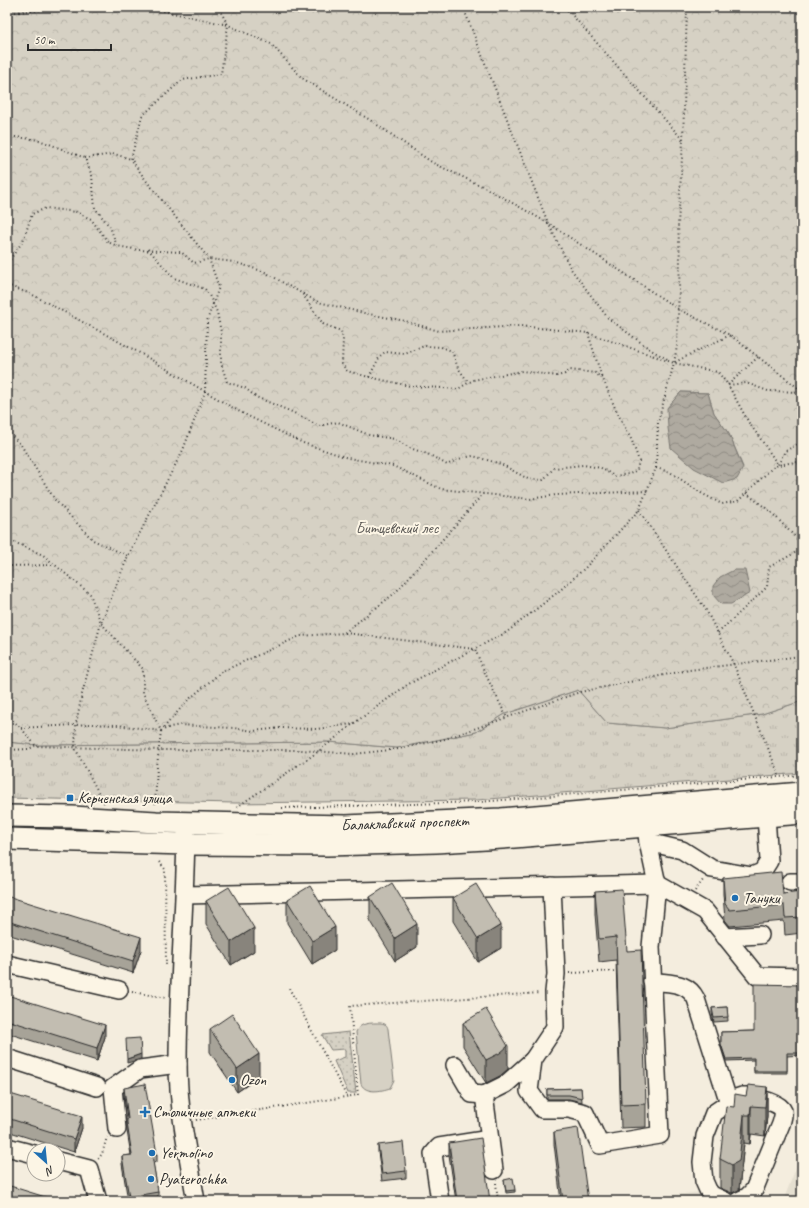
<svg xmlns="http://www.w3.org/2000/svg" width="809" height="1208" viewBox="0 0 809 1208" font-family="Caveat,sans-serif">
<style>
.built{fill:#e5dfd0}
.grass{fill:url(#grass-tufts);stroke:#807e78}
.forest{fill:url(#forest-crowns);stroke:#807e78;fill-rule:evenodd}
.park{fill:url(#park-dots);stroke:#807e78}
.pitch{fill:#d6d1c4;stroke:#807e78}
.water{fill:url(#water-waves);stroke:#7a7771}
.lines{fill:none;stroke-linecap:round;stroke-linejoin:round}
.minor-casing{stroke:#2b2b2b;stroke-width:20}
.major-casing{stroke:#2b2b2b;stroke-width:24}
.path{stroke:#2b2b2b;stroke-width:2;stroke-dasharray:1 3;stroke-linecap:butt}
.minor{stroke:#fcf5e5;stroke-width:17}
.major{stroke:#fcf5e5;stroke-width:21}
.wall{fill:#a7a398;stroke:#2b2b2b}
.shaded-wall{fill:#88847c;stroke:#2b2b2b}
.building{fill:#c2bdb1;stroke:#2b2b2b}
.poi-dot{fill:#1f6fb2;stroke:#fcf5e5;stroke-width:1.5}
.labels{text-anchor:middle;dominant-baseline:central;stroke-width:4;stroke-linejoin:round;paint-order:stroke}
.park-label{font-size:16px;fill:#565451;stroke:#fcf5e5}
.poi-label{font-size:16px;fill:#2b2b2b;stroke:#fcf5e5;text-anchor:start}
.street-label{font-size:16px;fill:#2b2b2b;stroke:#fcf5e5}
</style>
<defs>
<pattern id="grass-tufts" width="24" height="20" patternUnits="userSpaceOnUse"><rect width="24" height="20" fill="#d6d1c4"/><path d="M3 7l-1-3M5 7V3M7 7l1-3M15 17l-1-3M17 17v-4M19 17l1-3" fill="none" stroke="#b8b4a9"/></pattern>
<pattern id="forest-crowns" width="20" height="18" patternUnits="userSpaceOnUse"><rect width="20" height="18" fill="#d6d1c4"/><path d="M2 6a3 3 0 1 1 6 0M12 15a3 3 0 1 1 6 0" fill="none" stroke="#b8b4a9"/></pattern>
<pattern id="park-dots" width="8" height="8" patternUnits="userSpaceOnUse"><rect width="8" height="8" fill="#d6d1c4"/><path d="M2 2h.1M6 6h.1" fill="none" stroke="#b8b4a9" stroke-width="1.8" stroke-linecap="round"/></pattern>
<pattern id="water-waves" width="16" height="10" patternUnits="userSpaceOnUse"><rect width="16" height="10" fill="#afaaa0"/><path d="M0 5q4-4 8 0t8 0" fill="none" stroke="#8f8b83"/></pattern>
</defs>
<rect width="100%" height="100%" fill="#f4edde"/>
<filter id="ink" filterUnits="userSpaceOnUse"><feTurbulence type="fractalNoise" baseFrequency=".025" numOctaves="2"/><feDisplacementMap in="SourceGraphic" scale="8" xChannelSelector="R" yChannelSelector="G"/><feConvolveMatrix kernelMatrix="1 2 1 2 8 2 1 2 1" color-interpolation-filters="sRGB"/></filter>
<g filter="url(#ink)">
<g class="built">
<polygon points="802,1153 802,1201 783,1201"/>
<polygon points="701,1192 706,1201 621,1201"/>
</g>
<polygon class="grass" points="578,690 607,723 665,728 762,714 802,701 802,773 477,800 235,803 7,798 7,742 37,745 329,742 397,748 476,732 505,714"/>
<path class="forest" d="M 7,7 L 802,7 L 802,701 L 762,714 L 665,728 L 607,723 L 578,690 L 505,714 L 476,732 L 397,748 L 329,742 L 37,745 L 7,742 ZM 681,392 L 708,393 L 714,413 L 729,434 L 743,467 L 667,408 Z"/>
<polygon class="park" points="349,1032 356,1093 348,1093 334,1061 345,1057 345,1049 331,1050 322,1035"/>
<path class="pitch" d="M 381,1023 C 386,1024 387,1025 388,1029 L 394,1080 L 390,1088 C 381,1091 366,1094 361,1084 L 356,1032 C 360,1022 371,1023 381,1023 Z"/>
<g class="water">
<polygon points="681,392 708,393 714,413 729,434 743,468 737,479 723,483 694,468 671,448 668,428 667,408"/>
<polygon points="734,570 745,570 750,593 731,604 721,604 713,595 713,586 720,577"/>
</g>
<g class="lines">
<defs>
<g id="minor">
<path d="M 186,833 C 185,909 178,986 178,1063 C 178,1109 188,1155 196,1201"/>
<polyline points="648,842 682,850 712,869 752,876 762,872 769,861 766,816"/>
<polyline points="790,882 802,882"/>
<polyline points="552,886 556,974 554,992 555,1027 533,1060 529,1091 542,1109 569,1109 585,1113 600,1145 660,1135 651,947 657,884 648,842 646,826"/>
<polyline points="185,895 657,884 705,911 757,976 802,977"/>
<polyline points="725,937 760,935"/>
<polyline points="7,964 119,990"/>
<path d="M 652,981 C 669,984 687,981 696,999 L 729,1103"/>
<polyline points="7,1058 97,1087"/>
<polyline points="455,1065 472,1094 484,1095 506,1084 533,1060"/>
<polyline points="484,1095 494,1170"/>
<polyline points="117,1129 113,1088 140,1069 178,1064"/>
<polyline points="7,1147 34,1154"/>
<polyline points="58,1161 89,1169 98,1201"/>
<polyline points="440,1201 433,1154 439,1147 490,1139"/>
<path d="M 725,1201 L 714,1196 L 711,1194 L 708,1190 L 704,1181 L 702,1162 L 705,1136 L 714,1113 L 736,1098 L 742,1096 L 747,1096 C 756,1098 780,1102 783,1111 C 784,1115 782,1120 781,1124 L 754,1190 L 747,1197 L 738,1201"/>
</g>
<g id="major">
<polyline points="7,816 72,817 156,822 346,826 501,819 802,793"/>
<polyline points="7,839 186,844 327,845 436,842 502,838 802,813"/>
</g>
</defs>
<use href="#minor" class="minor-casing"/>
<use href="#major" class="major-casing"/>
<g class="path">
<polyline points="124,7 128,9 159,10 228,25 271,44 302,78 370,120 433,163 486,188 548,223 678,309 730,335 802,391"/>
<polyline points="463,7 548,223 571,269 608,318 651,350 669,360"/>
<polyline points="565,7 683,140"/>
<polyline points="7,13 41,10 46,7"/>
<polyline points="7,136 39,140 85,158 92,176 95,208 110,227 117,246 139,250 181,252 194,263 209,259 234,262 265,272 287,285 318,302 364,313 405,321 439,331 520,326 588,333 674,363 718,372 728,385 746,383 768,391 802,392"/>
<polyline points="85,158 114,154 131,159"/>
<polyline points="148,249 174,278 205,289 209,295 217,312 221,332 221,363 227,382 245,388 256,397 292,412 319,426 338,422 369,435 395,439 410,448 430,455 447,465 458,459 473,456 501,464 528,479 543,480 554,468 583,465 601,468 614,476 630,474 637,470 639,461 632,441 615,408 603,379 595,373 570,370 565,374 557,376 522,371 473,380 458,389 410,386 369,377 347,371 342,364 343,339 341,331 323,324 301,292"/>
<polyline points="7,262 9,261 23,241 32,214 46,208 76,212 91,219 108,242 117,246"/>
<polyline points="7,285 33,295 138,352 240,412 303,443 348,458 393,466 441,489 530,499 556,495 648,491"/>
<polyline points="588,333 602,378"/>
<polyline points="758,357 728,385 749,423 760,438 778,465 785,451 802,442"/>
<polyline points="675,362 730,335"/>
<polyline points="369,377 380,356 385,352 405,354 424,346 441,347 452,351 458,368 469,383"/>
<polyline points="7,431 21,445 55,500 93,540 128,556"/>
<polyline points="656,468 670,472 701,493 722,504 738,501 771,469 778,465 795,462 802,463"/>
<polyline points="746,493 771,512 802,544"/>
<polyline points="639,510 706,610 734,665 779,775"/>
<polyline points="7,539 43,555 90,594 101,623 143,669 143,693 161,731 157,766 155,806"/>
<polyline points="7,566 54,565"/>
<polyline points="345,633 475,649 484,671 507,718"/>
<polyline points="718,633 767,587 769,567 802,549"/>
<polyline points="7,715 21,728 36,746 159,750 301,750 354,754 399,749 445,739 580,692 689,670 793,657 802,655"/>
<polyline points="21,728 91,724 117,725 161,731 170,727 180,725 234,728 253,731 281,728 317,729 352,724"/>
<polyline points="161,731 187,701 221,672 300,636 344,633 395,593 483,494"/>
<polyline points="7,750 29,749 35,746"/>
<polyline points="104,803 75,748 76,724 82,694 101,623 128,556 183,450 205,392 207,321 219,287 209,259 145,179 131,159 142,116 182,80 221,74 228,25 218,7"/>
<polyline points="237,807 319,751 353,724 407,685 440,667 507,632 558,592 585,568 639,510 656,468 658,422 674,363 677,346 680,260 678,225 683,141 687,7"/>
<polyline points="282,808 479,802 802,775"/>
<polyline points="159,862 165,869 166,966"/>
<polyline points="695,891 703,880"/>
<polyline points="569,973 619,971"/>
<polyline points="289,988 347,1097"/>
<polyline points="132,992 167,998"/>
<polyline points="196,1120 358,1095 350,1006 540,993"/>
<polyline points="98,1159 102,1154 107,1137"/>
<polyline points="496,1183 498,1201"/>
</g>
<use href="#minor" class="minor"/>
<use href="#major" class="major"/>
</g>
<g class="wall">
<polygon points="723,878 783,894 802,892 802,933 785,935 784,921 730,926 725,920 723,894"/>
<polygon points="595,891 627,951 646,1104 646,1127 621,1128 616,960 599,962 595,914"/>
<polygon points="7,896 141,950 133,973 7,934"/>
<polygon points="370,897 417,947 395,961 370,920"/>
<polygon points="453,898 501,948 478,962 453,921"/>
<polygon points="287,900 335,950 312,964 287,923"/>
<polygon points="206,901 254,951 231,965 206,924"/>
<polygon points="802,985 802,1055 787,1056 787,1073 754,1073 754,1060 726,1061 721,1046 721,1032 754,1031"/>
<polygon points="7,995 105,1037 97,1061 7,1033"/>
<polygon points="727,1007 728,1021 714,1022 712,1013 712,1008"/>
<polygon points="463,1023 508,1069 500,1076 486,1083 463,1046"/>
<polygon points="210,1029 259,1077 237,1092 210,1052"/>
<polygon points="767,1087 767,1116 765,1136 751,1134 750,1144 744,1143 739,1190 732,1193 720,1188 720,1159 734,1107 746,1096"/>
<polygon points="124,1088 157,1154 157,1162 153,1163 158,1192 158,1200 151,1201 128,1201 122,1164 122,1156 131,1155 127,1131 127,1119 124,1096"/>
<polygon points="581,1088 582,1102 569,1099 547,1099 547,1089"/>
<polygon points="7,1093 82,1128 74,1152 7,1131"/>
<polygon points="554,1132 588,1201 561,1201 554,1144"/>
<polygon points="449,1143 490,1201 456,1201 449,1155"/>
<polygon points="378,1145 406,1171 406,1178 382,1181 378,1152"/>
<polygon points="504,1180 515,1190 515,1192 506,1193"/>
</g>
<g class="shaded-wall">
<polygon points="417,924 417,947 395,961 395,938"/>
<polygon points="501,925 501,948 478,962 478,939"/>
<polygon points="335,927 335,950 312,964 312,941"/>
<polygon points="254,928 254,951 231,965 231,942"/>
<polygon points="141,937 141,950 133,973 133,961"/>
<polygon points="105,1025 105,1037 97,1061 97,1048"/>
<polygon points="508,1046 508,1069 500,1076 486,1083 486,1060"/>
<polygon points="141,1054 141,1059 127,1063 127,1059"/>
<polygon points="259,1054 259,1077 237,1092 237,1069"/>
<polygon points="767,1087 767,1116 765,1136 765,1107"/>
<polygon points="751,1106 751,1134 750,1144 750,1115"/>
<polygon points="744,1115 744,1143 739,1190 732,1193 732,1165"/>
<polygon points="82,1116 82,1128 74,1152 74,1139"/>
</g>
<g class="building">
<polygon points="781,872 783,894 802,892 802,917 785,918 784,905 730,910 725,904 723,878"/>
<polygon points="392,883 417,924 395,938 370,897"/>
<polygon points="476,884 501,925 478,939 453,898"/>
<polygon points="310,886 335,927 312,941 287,900"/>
<polygon points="229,887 254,928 231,942 206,901"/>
<polygon points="622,889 627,951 641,950 646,1104 621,1105 616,937 599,939 595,891"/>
<polygon points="7,896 141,937 133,961 7,921"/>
<polygon points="754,984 802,985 802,1053 787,1053 787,1071 754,1071 754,1058 726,1059 721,1044 721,1032 754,1031"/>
<polygon points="7,995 105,1025 97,1048 7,1020"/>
<polygon points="727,1007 728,1017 714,1018 712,1008"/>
<polygon points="486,1009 508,1046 500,1053 486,1060 463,1023"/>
<polygon points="232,1014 259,1054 237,1069 210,1029"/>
<polygon points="140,1038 141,1054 127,1059 126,1039"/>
<polygon points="145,1084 157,1154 152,1155 158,1192 129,1197 122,1156 132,1155 127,1123 127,1119 128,1119 124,1088"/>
<polygon points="748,1085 767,1087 765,1107 751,1106 750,1115 744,1115 739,1161 732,1165 720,1159 726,1106 734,1107 735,1094 746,1096"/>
<polygon points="581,1088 582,1098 569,1095 547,1095 547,1089"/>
<polygon points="7,1093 82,1116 74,1139 7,1118"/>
<polygon points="578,1128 588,1201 563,1201 554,1132"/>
<polygon points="481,1138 490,1201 457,1201 449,1143"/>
<polygon points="403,1142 406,1171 382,1174 378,1145"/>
<polygon points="513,1178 515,1190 506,1191 504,1180"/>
<polygon points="7,1185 58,1201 7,1201"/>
</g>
</g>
<g class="poi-dot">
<rect x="66" y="794" width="8" height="8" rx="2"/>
<circle cx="735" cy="898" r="4"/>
<circle cx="232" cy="1080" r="4"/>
<path d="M143 1106h4v4h4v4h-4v4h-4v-4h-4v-4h4z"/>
<circle cx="152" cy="1153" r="4"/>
<circle cx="151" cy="1179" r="4"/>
</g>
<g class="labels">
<g class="park-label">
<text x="397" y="528">Битцевский лес</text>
</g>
<g class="poi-label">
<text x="78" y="798">Керченская улица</text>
<text x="743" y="898">Тануки</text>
<text x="240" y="1080">Ozon</text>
<text x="153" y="1112">Столичные аптеки</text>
<text x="160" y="1153">Yermolino</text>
<text x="159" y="1179">Pyaterochka</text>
</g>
<g class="street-label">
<text transform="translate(405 823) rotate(-2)">Балаклавский проспект</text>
</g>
</g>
<rect width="809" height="1208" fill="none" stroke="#fcf5e5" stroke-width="24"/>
<rect x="12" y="12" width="785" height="1184" fill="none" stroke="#2b2b2b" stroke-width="1.5" filter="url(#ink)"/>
<g transform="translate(46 1162) rotate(153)"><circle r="19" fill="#fcf5e5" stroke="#a8a49b"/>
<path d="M0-3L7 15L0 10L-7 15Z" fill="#1f6fb2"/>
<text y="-6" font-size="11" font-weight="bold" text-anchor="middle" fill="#2b2b2b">N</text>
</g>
<path d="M28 44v6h83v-6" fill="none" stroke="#2b2b2b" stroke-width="2"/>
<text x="34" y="44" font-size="12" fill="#2b2b2b" stroke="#fcf5e5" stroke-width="3" paint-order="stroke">50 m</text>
</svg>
